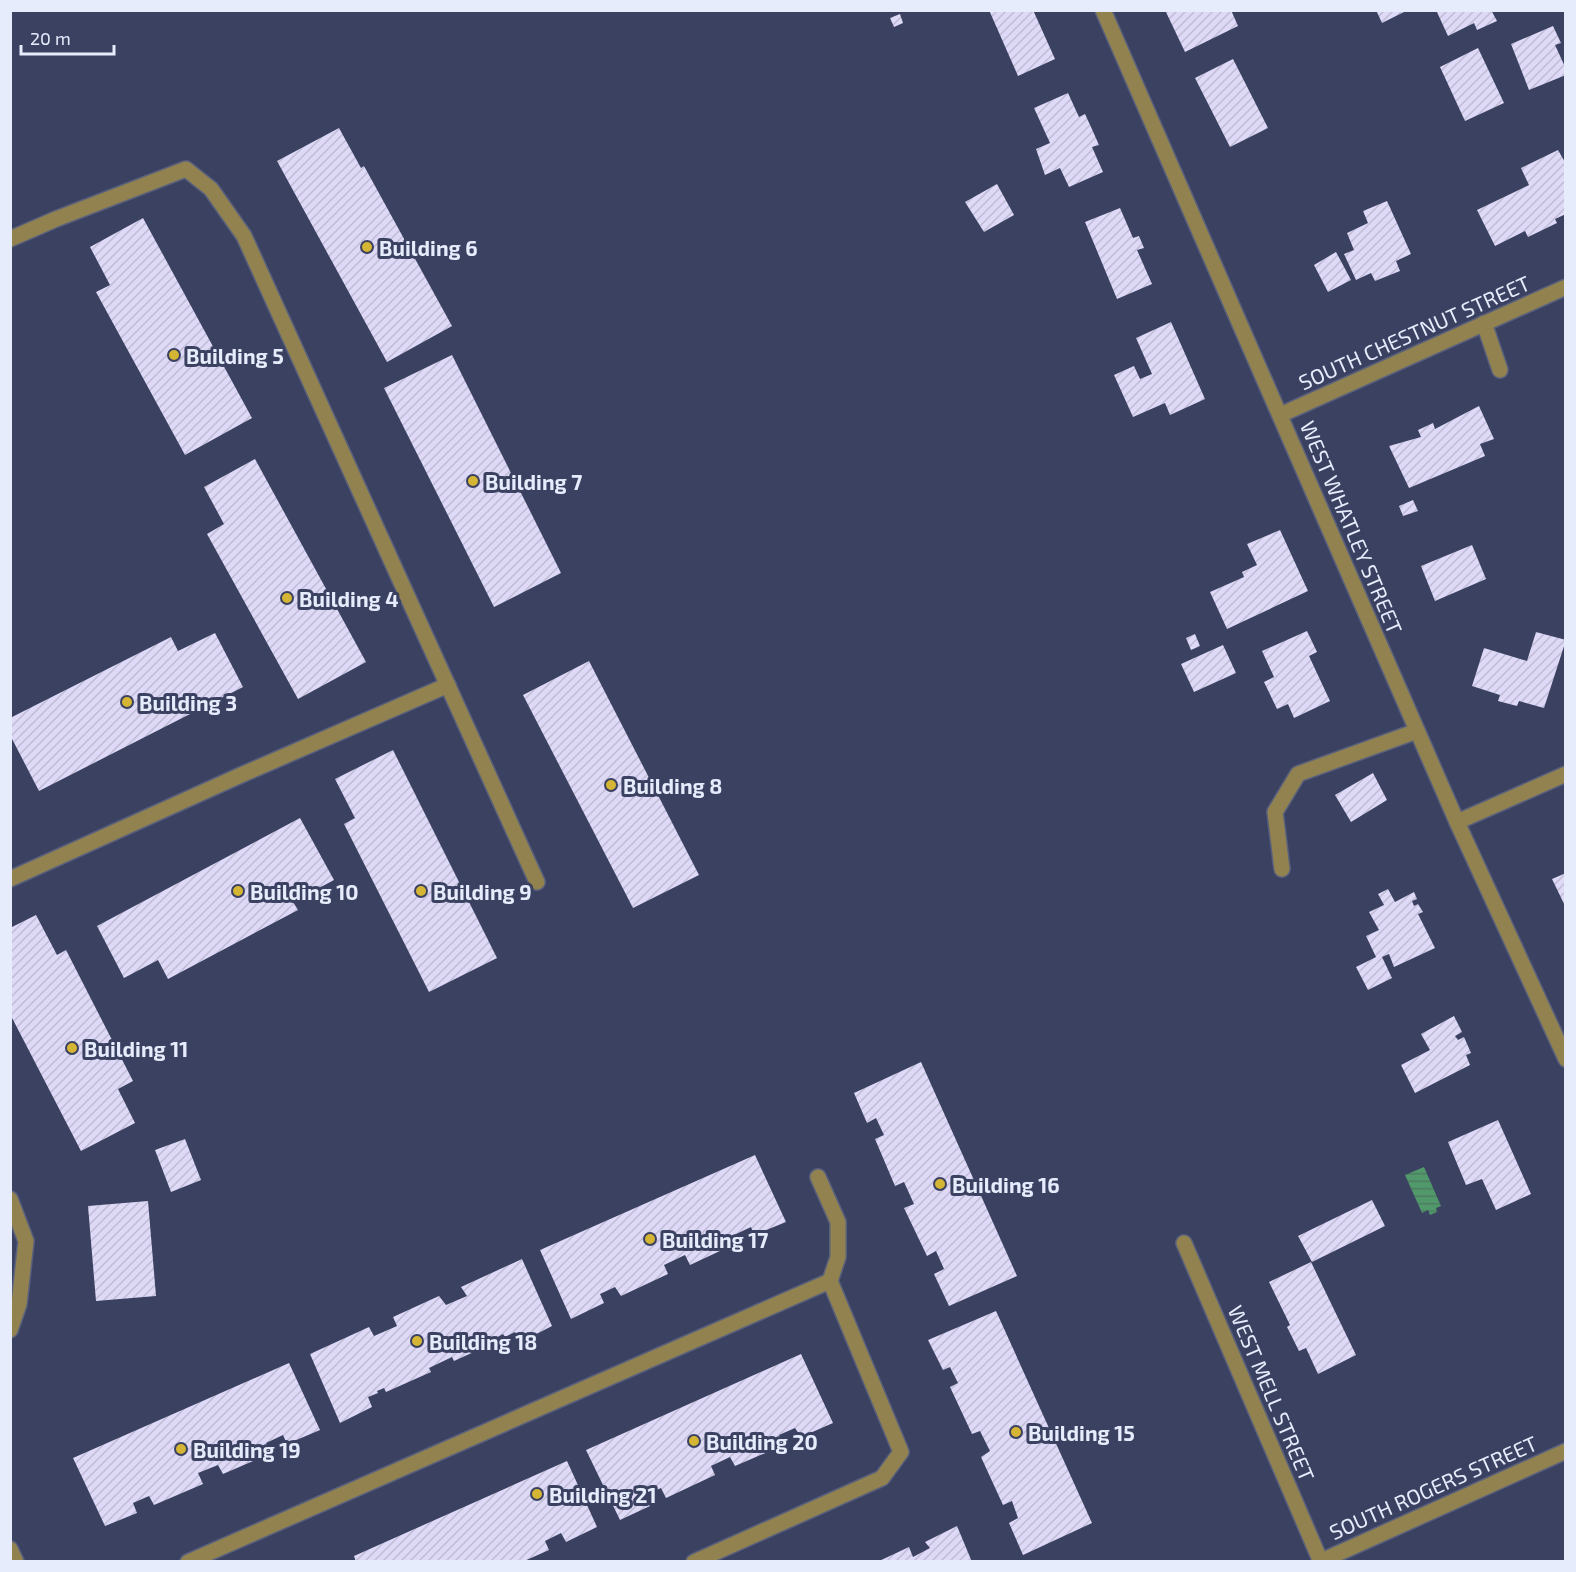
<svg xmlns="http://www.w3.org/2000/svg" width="1576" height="1572" viewBox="0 0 1576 1572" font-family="'Exo 2',sans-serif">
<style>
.water{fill:url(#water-rules)}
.building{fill:url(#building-hatch)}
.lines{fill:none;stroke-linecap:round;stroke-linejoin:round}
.minor-casing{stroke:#59607d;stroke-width:18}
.minor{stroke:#91824f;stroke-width:15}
.poi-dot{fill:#d5b534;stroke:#3a4161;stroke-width:2}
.labels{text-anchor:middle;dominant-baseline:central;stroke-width:6;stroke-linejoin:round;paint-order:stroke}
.poi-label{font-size:21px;font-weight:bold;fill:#e7ecfc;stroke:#3a4161;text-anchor:start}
.street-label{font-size:21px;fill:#e7ecfc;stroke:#3a4161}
</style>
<defs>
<pattern id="water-rules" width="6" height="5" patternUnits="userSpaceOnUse" patternTransform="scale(1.5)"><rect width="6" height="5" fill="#51986b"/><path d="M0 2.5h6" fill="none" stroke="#4d7c60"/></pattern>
<pattern id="building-hatch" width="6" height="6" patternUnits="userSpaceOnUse" patternTransform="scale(1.5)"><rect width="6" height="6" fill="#ded9f6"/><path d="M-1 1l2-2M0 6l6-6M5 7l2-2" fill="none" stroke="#bfbcd4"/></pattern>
</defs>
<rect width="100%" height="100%" fill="#3a4161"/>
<polygon class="water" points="1424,1167 1441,1206 1436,1208 1437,1212 1430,1215 1428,1210 1422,1213 1405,1175"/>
<g class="building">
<polygon points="989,10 1033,10 1055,59 1018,76"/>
<polygon points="1165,10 1231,10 1238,26 1185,52"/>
<polygon points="1376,10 1408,10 1382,23"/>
<polygon points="1436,10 1491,10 1497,21 1477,30 1474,23 1448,36"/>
<polygon points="900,14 903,23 894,27 890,18"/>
<polygon points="1553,26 1561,43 1555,45 1566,69 1566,75 1529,90 1511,44"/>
<polygon points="1478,48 1504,103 1465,121 1440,67"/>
<polygon points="1233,59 1268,128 1230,147 1195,78"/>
<polygon points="1068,93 1079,117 1085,114 1091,127 1099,145 1092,147 1103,172 1069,187 1060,168 1045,175 1036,149 1050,143 1034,108"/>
<polygon points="339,128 361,168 364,166 452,326 387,362 277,161"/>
<polygon points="1558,150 1566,164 1566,214 1555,219 1557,223 1528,237 1525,231 1495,246 1477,210 1529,185 1521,168"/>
<polygon points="997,184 1014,215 984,232 965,202"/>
<polygon points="1387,201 1411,254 1396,261 1400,271 1375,281 1371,273 1356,280 1344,254 1354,250 1347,233 1368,223 1363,211"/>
<polygon points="1120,208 1133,238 1139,236 1144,248 1137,250 1152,284 1117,299 1085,222"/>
<polygon points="143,218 252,418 185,455 96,292 110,285 90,247"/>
<polygon points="1336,252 1351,280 1328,292 1314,265"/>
<polygon points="1171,322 1205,399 1170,415 1165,403 1133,417 1114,375 1134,366 1140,379 1152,374 1136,338"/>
<polygon points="452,355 561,573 494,607 384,388"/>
<polygon points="1479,406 1494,439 1480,444 1485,456 1409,488 1389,446 1421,437 1418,430 1433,423 1435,429"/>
<polygon points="255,459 366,662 298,699 207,534 224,524 204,487"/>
<polygon points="1413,500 1418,511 1403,516 1399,506"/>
<polygon points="1280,530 1308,591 1227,629 1210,592 1244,577 1242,572 1257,565 1247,544"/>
<polygon points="1472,545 1486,579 1435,601 1421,566"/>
<polygon points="1307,631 1317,652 1309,656 1330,701 1294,718 1288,704 1277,709 1264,682 1274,677 1262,651"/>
<polygon points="1536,632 1566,640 1544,708 1519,701 1517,706 1498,701 1500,695 1472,686 1484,648 1527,661"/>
<polygon points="215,633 243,687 39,791 10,735 10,718 171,637 178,651"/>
<polygon points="1195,634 1200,646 1191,650 1186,638"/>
<polygon points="1223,645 1236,673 1194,692 1181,664"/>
<polygon points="589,661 699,875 633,908 523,695"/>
<polygon points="393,750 497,958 429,992 344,824 355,818 335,779"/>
<polygon points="1373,773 1387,800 1351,822 1335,795"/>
<polygon points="300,818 334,880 293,902 298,910 168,979 158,960 124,978 97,926"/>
<polygon points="1566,873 1566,908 1552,879"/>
<polygon points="1388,889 1395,902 1414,892 1417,899 1412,901 1414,906 1418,904 1423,912 1418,914 1435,948 1394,967 1389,954 1382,957 1392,978 1368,990 1356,967 1376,957 1366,936 1379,930 1369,912 1384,905 1378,894"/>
<polygon points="36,915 57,955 66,950 133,1081 118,1089 135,1123 81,1151 10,1014 10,928"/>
<polygon points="1454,1016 1462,1032 1455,1036 1458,1040 1464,1037 1471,1053 1466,1055 1470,1065 1415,1093 1401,1065 1430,1050 1421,1034"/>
<polygon points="921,1062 1017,1276 949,1306 934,1274 944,1269 936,1251 927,1256 904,1208 914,1204 904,1182 895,1186 875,1139 884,1135 876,1118 867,1123 854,1093"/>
<polygon points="1498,1120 1531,1194 1496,1210 1482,1179 1466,1185 1448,1142"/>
<polygon points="185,1139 201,1180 171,1192 155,1150"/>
<polygon points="755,1155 786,1222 754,1235 751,1227 734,1235 737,1243 690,1265 685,1255 664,1265 668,1274 621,1296 615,1287 600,1294 604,1303 571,1319 540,1250"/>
<polygon points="1372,1200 1385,1226 1312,1262 1298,1236"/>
<polygon points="148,1201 156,1296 96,1301 88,1206"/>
<polygon points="522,1259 552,1326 521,1342 515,1332 505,1337 503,1334 496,1338 498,1341 454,1361 452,1357 429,1368 431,1372 386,1392 384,1388 377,1391 378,1393 368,1397 372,1407 340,1423 310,1354 369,1327 374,1336 397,1326 393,1317 439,1296 446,1305 467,1296 461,1287"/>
<polygon points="1311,1262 1356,1355 1318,1374 1306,1348 1299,1351 1287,1327 1290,1325 1269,1282"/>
<polygon points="996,1311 1092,1523 1023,1555 1009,1523 1018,1518 1012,1501 1003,1505 981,1457 990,1451 980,1431 972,1434 950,1387 958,1383 950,1367 943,1370 928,1340"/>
<polygon points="801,1354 833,1423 801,1437 795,1428 779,1435 784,1445 735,1466 730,1457 711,1466 715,1475 666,1498 661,1488 645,1495 650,1506 620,1520 586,1450"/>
<polygon points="289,1363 320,1430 287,1444 283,1435 266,1443 272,1453 223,1474 218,1465 198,1473 203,1484 154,1505 149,1496 133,1503 137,1513 105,1526 73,1458"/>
<polygon points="567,1461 597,1527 566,1542 561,1533 545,1541 549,1550 522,1562 356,1562 354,1556"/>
<polygon points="957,1526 972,1562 877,1562 909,1547 913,1557 930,1548 925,1542"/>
</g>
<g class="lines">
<defs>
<g id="minor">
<polyline points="1103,10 1457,822 1566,1059"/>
<polyline points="10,239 56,219 186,169 211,189 244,236 537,882"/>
<polyline points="1484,323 1500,370"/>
<polyline points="1280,415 1566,287"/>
<polyline points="1457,822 1566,774"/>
<polyline points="1282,869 1275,812 1298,774 1417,731"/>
<polyline points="10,879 241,775 448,685"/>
<polyline points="818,1177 838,1222 838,1257 830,1281"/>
<polyline points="10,1199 26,1241 19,1304 10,1330"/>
<polyline points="1184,1243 1321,1562"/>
<polyline points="10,1549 16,1562"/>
<polyline points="188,1562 830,1281 901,1452 882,1478 694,1562"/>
<polyline points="1319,1562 1566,1451"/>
</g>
</defs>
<use href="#minor" class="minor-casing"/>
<use href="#minor" class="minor"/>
</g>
<g class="poi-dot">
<circle cx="367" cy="247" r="6"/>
<circle cx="174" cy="355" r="6"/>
<circle cx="473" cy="481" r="6"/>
<circle cx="287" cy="598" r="6"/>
<circle cx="127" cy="702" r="6"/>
<circle cx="611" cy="785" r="6"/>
<circle cx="238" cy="891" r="6"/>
<circle cx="421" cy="891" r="6"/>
<circle cx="72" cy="1048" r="6"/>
<circle cx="940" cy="1184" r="6"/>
<circle cx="650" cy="1239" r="6"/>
<circle cx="417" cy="1341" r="6"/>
<circle cx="1016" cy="1432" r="6"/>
<circle cx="694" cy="1441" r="6"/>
<circle cx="181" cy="1449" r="6"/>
<circle cx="537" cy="1494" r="6"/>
</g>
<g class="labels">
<g class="poi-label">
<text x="379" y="247">Building 6</text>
<text x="186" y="355">Building 5</text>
<text x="485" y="481">Building 7</text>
<text x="299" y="598">Building 4</text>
<text x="139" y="702">Building 3</text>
<text x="623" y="785">Building 8</text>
<text x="250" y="891">Building 10</text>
<text x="433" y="891">Building 9</text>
<text x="84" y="1048">Building 11</text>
<text x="952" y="1184">Building 16</text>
<text x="662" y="1239">Building 17</text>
<text x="429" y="1341">Building 18</text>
<text x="1028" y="1432">Building 15</text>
<text x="706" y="1441">Building 20</text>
<text x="193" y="1449">Building 19</text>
<text x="549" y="1494">Building 21</text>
</g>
<g class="street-label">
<text transform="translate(1414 332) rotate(-24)">SOUTH CHESTNUT STREET</text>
<text transform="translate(1352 527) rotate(67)">WEST WHATLEY STREET</text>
<text transform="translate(1272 1393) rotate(67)">WEST MELL STREET</text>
<text transform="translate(1433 1487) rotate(-24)">SOUTH ROGERS STREET</text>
</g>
</g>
<rect width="1576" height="1572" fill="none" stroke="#e7ecfc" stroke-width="24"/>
<path d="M21 45v9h93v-9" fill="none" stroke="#e7ecfc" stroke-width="3"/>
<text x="30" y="45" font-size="18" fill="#e7ecfc" stroke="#3a4161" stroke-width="4.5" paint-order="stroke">20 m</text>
</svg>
